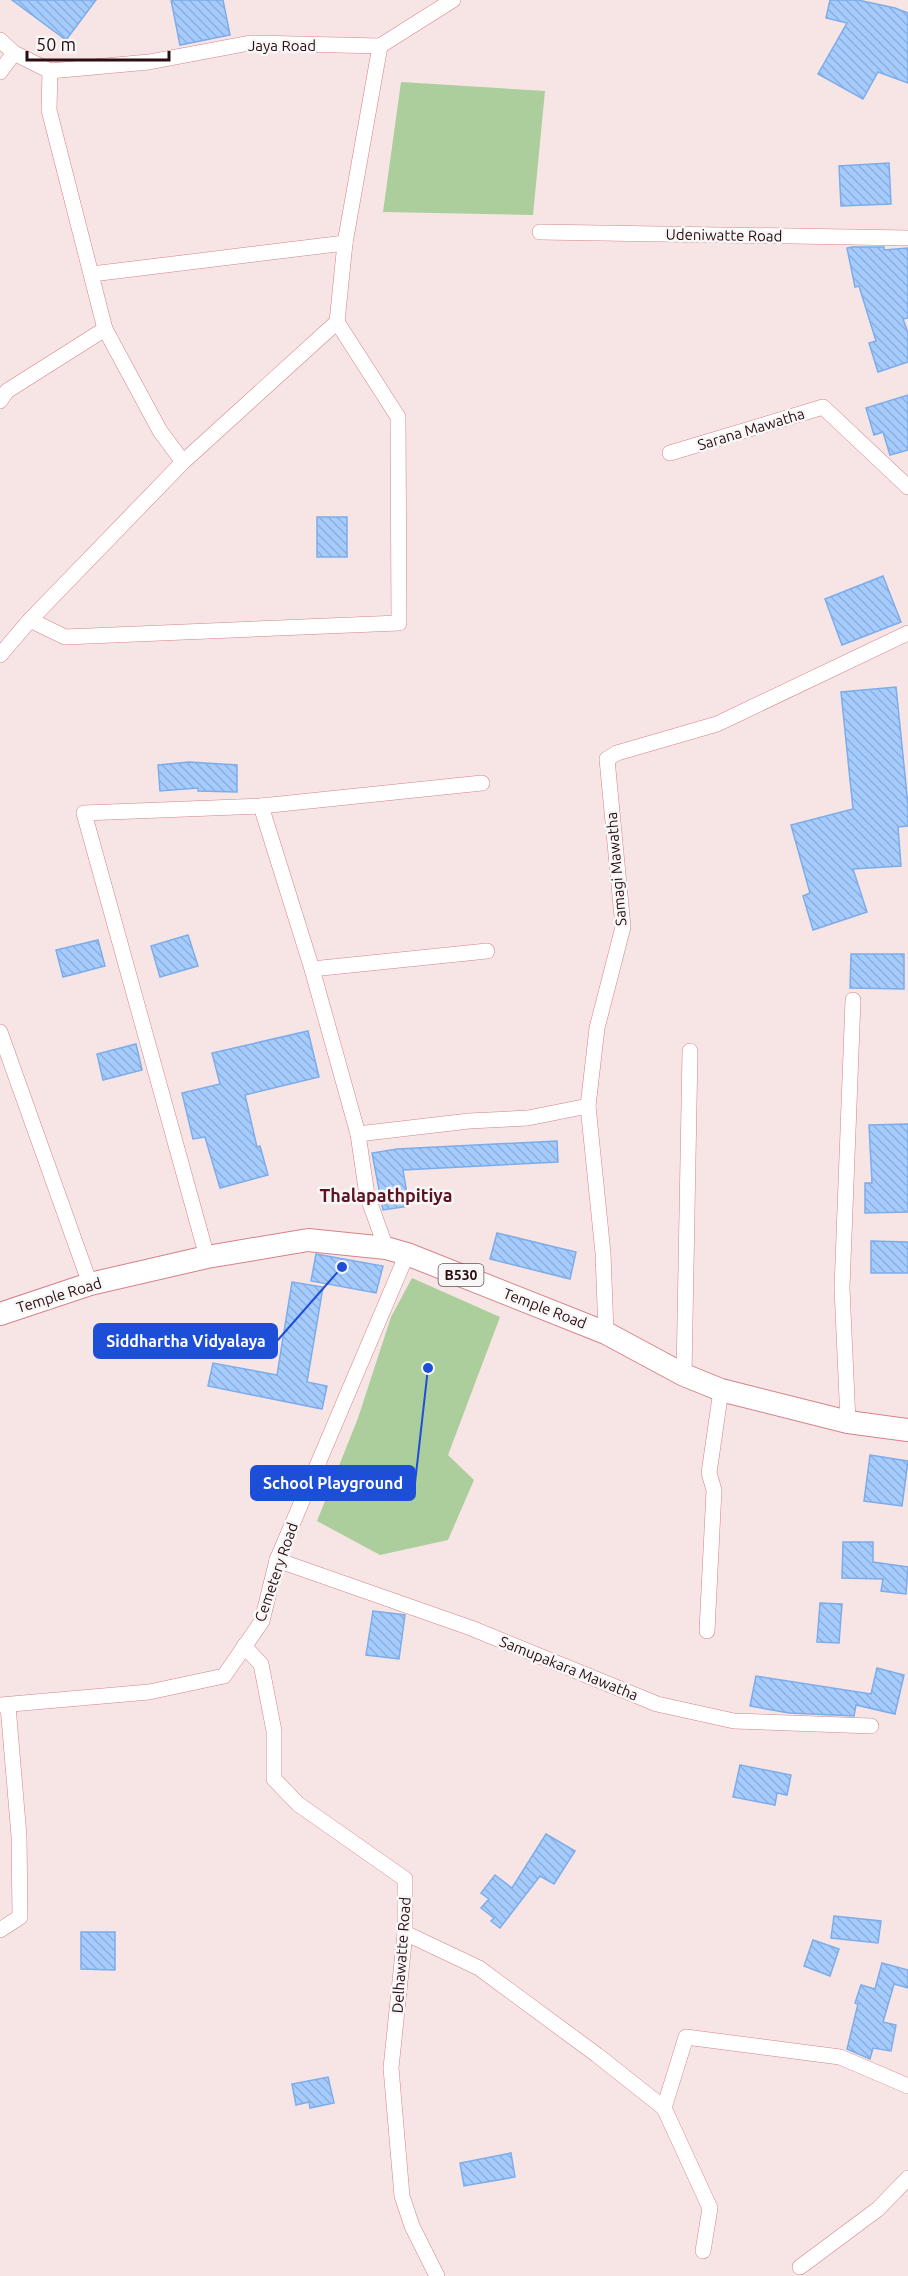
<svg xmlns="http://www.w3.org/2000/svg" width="908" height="2276" viewBox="0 0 908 2276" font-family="Ubuntu,sans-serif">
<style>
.green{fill:#acce9c}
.building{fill:url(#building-back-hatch);stroke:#7dacea;stroke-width:1.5}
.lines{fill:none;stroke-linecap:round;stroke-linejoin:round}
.minor-casing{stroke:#d68288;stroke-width:16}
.primary-casing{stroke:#d68288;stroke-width:24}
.minor{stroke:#fff;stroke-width:15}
.primary{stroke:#fff;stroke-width:22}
.labels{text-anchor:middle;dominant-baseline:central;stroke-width:5;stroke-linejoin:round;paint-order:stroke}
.shield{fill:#f7f7f7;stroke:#695356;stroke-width:1.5}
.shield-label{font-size:14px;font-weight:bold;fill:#2c0d11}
.street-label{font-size:15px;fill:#2c0d11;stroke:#f7f7f7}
.quarter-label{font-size:18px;font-weight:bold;fill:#5d1421;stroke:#f7f7f7}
.leader{fill:none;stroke:#1d4ed8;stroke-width:2}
.callout-dot{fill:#1d4ed8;stroke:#f7f7f7;stroke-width:2}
.callout{fill:#1d4ed8;stroke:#1d4ed8;stroke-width:2}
.callout-label{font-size:16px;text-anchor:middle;font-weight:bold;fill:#fff}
</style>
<defs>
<pattern id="building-back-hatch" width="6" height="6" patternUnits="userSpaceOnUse" patternTransform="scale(1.5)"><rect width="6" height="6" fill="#a5ccff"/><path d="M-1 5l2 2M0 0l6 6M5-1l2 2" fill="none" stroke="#8eaeda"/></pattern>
</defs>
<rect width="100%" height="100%" fill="#f7e5e5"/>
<g class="green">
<polygon points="401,82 545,91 533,215 383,212"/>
<polygon points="412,1278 500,1317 448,1455 474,1480 448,1540 380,1555 317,1521 358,1418 391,1317"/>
</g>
<g class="building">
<polygon points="12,0 96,0 66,40"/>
<polygon points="171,0 223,0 230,35 180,45"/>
<polygon points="830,0 858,0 895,8 908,13 908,83 878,72 863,99 818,74 847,23 826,18"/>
<polygon points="889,163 891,204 841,206 839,166"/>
<polygon points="852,247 884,247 884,250 908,248 908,318 903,319 908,333 908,362 878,372 869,343 876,341 859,286 855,287 847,248"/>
<polygon points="908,395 908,450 890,455 883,432 874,435 866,408"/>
<rect x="317" y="517" width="30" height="40"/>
<polygon points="883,576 901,622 842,645 825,599"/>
<polygon points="896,687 908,805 908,826 898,827 901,866 853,869 867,912 813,930 803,896 810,893 791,825 853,809 841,692"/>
<polygon points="189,762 237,765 237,792 198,791 198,788 160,791 158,765"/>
<polygon points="188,935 198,966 160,977 151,946"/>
<polygon points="98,940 105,966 63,977 56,950"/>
<polygon points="851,954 904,954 904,989 850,988"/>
<polygon points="308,1031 319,1077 245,1095 257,1147 260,1146 268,1175 220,1188 205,1137 193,1139 182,1093 220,1084 212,1053"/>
<polygon points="136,1044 142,1070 103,1080 97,1054"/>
<polygon points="908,1124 908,1212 865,1213 865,1183 872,1183 869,1125"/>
<polygon points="557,1141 558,1162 403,1170 409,1206 383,1210 372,1153 397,1149"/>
<polygon points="497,1233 576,1252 570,1279 490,1259"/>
<polygon points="871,1241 908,1242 908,1273 871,1273"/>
<polygon points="316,1254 383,1266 376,1293 311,1281"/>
<polygon points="292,1282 323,1287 307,1382 327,1386 322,1409 208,1386 213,1363 277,1375"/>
<polygon points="870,1455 908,1461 902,1506 864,1501"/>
<polygon points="843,1542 873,1542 873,1562 908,1567 906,1594 881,1591 883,1579 842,1578"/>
<polygon points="820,1603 842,1604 839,1643 817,1642"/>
<polygon points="373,1611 405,1615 399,1659 366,1655"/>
<polygon points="877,1668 904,1675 895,1714 856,1705 854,1716 789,1713 750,1706 756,1676 871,1694"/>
<polygon points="740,1765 791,1775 787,1795 777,1793 775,1805 733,1797"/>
<polygon points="546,1834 575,1851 554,1884 540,1876 500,1928 491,1921 494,1918 481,1908 489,1899 481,1893 495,1875 512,1888"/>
<polygon points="834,1916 881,1921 878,1943 831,1938"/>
<polygon points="81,1932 115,1932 115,1970 81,1969"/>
<polygon points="813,1940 839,1949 830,1976 804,1966"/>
<polygon points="882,1963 908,1970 908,1988 894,1984 883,2022 896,2025 891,2051 873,2048 870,2059 847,2049 858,2004 855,2003 861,1985 875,1989"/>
<polygon points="328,2077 334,2103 310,2108 309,2102 296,2105 292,2084"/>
<polygon points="511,2153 515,2177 464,2186 460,2163"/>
</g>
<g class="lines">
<defs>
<g id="minor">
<polyline points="0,40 14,53 50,71 149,62 250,43 380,46 453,0"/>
<polyline points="50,71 49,110 105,329 160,431 183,462"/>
<polyline points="0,72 14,53"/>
<polyline points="540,232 908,238"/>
<polyline points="92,274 345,243"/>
<polyline points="0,401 7,391 105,329"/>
<polyline points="670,453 823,407 908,487"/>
<polyline points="30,620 65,637 399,623 398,417 337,322"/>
<polyline points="0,655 30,620 183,462 337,322 345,243 380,46"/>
<polyline points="261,806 312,969 358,1134 367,1195 386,1248"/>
<polyline points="312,969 487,951"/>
<polyline points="0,1032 90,1284"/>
<polyline points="588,1106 603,1253 606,1333"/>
<polyline points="358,1134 469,1121 528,1118 588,1106 597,1028 623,927 607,759 617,753 717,724 908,633"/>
<polyline points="207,1257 84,813 261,806 482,783"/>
<polyline points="684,1375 690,1051"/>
<polyline points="848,1422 842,1288 853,1000"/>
<polyline points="277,1560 471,1628 657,1704 734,1721 871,1726"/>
<polyline points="707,1631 714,1490 709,1473 721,1390"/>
<polyline points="244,1646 261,1664 274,1731 274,1779 298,1804 405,1879 405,1933 391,2068 402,2196 412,2226 437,2276"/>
<polyline points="0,1705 149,1692 224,1676 262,1621 277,1560 407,1254"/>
<polyline points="0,1930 20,1917 19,1836 8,1706"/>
<polyline points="405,1933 479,1968 597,2055 664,2108"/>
<polyline points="703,2251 710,2208 664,2108 686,2037 840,2057 908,2086"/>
<polyline points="800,2267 878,2209 908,2178"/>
</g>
<polyline id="primary" points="0,1314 90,1284 207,1257 308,1240 386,1248 407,1254 606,1333 684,1375 721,1390 848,1422 908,1430"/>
</defs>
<use href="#minor" class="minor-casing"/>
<use href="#primary" class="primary-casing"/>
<use href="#minor" class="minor"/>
<use href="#primary" class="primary"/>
</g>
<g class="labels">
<rect class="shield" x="438.5" y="1264" width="45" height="22" rx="4.5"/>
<g class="shield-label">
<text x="461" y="1275">B530</text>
</g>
<g class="street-label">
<text x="282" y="45">Jaya Road</text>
<text transform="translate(724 235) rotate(1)">Udeniwatte Road</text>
<text transform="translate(751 429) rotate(-17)">Sarana Mawatha</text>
<text transform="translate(616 869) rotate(-95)">Samagi Mawatha</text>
<text transform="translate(59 1295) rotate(-17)">Temple Road</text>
<text transform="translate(545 1308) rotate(21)">Temple Road</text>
<text transform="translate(276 1572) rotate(-71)">Cemetery Road</text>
<text transform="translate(569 1668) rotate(22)">Samupakara Mawatha</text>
<text transform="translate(401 1955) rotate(-86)">Delhawatte Road</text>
</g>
<g class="quarter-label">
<text x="386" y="1195">Thalapathpitiya</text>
</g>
</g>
<path class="leader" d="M342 1267L277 1341M428 1368L415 1483"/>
<g class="callout-dot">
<circle cx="342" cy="1267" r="6"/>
<circle cx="428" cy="1368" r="6"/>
</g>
<g class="callout">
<rect x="94" y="1324" width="183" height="34" rx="6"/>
<rect x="251" y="1466" width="164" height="34" rx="6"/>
</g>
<g class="callout-label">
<text x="186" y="1347">Siddhartha Vidyalaya</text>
<text x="333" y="1489">School Playground</text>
</g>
<path d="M27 51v9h142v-9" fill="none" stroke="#2c0d11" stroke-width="3"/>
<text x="36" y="51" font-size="18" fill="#2c0d11" stroke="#f7f7f7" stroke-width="4.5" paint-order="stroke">50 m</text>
</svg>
